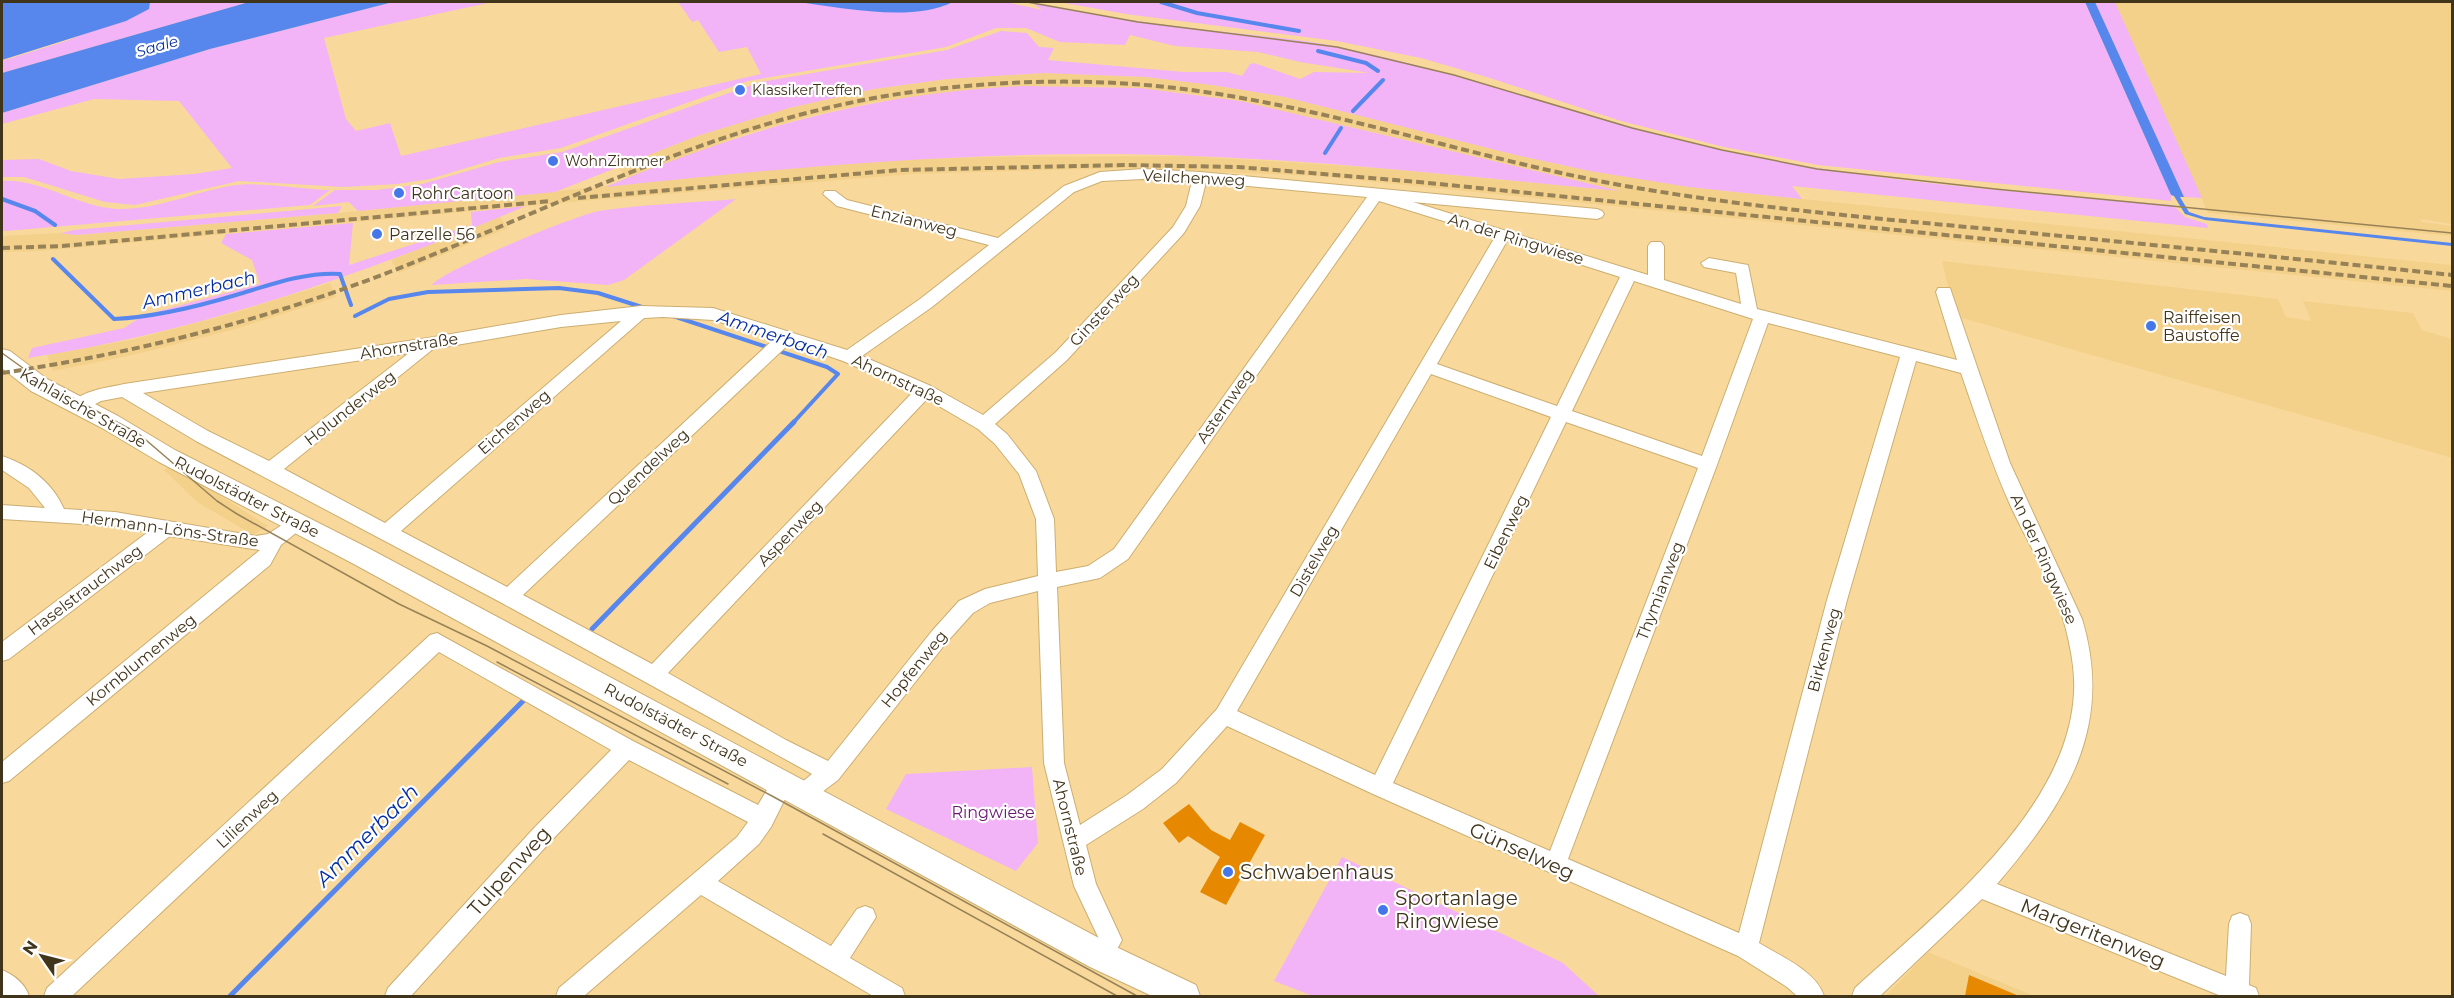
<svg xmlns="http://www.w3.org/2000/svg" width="2454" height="998" viewBox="0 0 2454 998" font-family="Montserrat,sans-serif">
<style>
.built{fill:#f4d18b}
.green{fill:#f2b3f7}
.water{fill:#5787ed}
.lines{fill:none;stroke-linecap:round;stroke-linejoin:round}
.stream-far1{stroke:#5787ed;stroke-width:4}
.stream{stroke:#5787ed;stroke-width:5}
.building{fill:#e68800}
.street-casing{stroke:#ccae71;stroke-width:2}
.secondary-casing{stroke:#ccae71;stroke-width:2}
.street{fill:#fff;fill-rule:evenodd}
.secondary{fill:#fff;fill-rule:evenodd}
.tram{stroke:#978258;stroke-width:1.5}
.rail{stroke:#978258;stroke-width:4;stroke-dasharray:8 4;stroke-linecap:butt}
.poi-dot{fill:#4577e9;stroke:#fefefe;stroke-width:2}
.labels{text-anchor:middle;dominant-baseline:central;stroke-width:4.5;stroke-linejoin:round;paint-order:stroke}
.far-poi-label{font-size:14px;fill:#40341b;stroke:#fefefe;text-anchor:start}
.far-water-label{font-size:15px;font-style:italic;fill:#032da2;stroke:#fefefe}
.street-label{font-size:16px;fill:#40341b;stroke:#fefefe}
.poi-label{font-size:16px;fill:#40341b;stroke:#fefefe;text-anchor:start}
.park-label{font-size:16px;fill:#67186f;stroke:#fefefe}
.water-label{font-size:18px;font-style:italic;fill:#032da2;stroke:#fefefe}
.near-street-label{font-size:20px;fill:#40341b;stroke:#fefefe}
.near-poi-label{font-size:20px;fill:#40341b;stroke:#fefefe;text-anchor:start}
.near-water-label{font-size:21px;font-style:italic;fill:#032da2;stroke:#fefefe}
</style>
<rect width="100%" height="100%" fill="#f8d99b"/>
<g class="built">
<polygon points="2115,2 2452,2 2452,224 2420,219 2422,222 2452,226 2452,236 2208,213"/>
<polygon points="1043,73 1146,77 1212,85 1285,97 1516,155 1590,171 1723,191 2452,265 2452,291 1317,176 1124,168 914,174 594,200 40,251 2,252 2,236 61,233 76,235 339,213 777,169 875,161 982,157 1191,156 1377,168 1620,191 1240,101 1185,93 1100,86 988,88 874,102 811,116 746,134 627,178 618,167 697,136 789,108 874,89 947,79"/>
<polygon points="500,217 508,228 399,273 391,260"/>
<polygon points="1942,261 2278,299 2286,317 2311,321 2303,301 2413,313 2422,330 2452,339 2452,334 2452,458 1962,318 1949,291"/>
<polygon points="330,283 336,297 232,330 133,355 53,371 47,355 135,339 230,314"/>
<polygon points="178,461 222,497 268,526 253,535 197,502 164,470"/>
<polygon points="1928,952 2034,996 1886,996"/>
</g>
<g class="green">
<polygon points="150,2 249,2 2,73 2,61 66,41 149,9"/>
<path d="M 393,2 L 493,2 L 324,38 L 346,119 L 356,131 L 390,123 L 401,156 L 761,74 L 747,47 L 719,52 L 698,20 L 692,22 L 678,2 L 796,2 L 865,10 L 907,11 L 942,7 L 953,2 L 1006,2 L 1042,10 L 1033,3 C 1090,15 1148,23 1206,30 C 1250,35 1295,38 1339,47 C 1469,74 1593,121 1722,150 C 1870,183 2023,192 2173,205 L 2185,217 L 2207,224 L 2208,228 L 1792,186 L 1802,199 L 1689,187 L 1590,171 L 1516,155 L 1285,97 L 1212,85 L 1146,77 L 1043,73 L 947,79 L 874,89 L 789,108 L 697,136 L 555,192 L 358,211 L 349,202 L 313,206 L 335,190 L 377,190 L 422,184 L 499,162 L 562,152 L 760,82 L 947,50 L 1001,31 L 1027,33 L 1039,47 L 1054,48 L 1048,60 L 1184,72 L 1227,72 L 1242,76 L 1250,64 L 1254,63 L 1300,79 L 1314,72 L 1370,73 L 1300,62 L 1258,52 L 1175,46 L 1130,35 L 1125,45 L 1060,42 L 1026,28 L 996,28 L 946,47 L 748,81 L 561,148 L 499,158 L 430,179 L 397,184 L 343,187 L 239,181 L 135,205 L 105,202 L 24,177 L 2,177 L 2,160 L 39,159 L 71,171 L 119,179 L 194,174 L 232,168 L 179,101 L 94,99 L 2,124 L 2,113 L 210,49 Z"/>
<polygon points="1059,2 2085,2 2171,195 2171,201 1818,165 1724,147 1621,121 1490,78 1421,58 1337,41 1126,14"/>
<polygon points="2095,2 2115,2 2202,198 2184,197"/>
<path d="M 1024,86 L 1140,88 L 1240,101 L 1620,191 C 1478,178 1335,161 1192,156 C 996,148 800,166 605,187 C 746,129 871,93 1024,86 Z"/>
<path d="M 2,181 C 41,178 77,207 117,209 C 157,210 191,193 229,186 C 257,181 300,189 330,190 L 310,205 L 6,231 L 2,230 Z"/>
<path d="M 736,199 L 624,280 L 608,285 L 526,279 L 432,285 C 443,270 576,215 599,211 C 643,204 691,203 736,199 Z"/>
<polygon points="342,206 338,213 76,235 61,233 74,230"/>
<path d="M 526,206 C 365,273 201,332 28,358 L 32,348 L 124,328 L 144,315 L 260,284 L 252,260 L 221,243 L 226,234 L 353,223 L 349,265 L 472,225 L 471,212 Z"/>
<polygon points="1032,767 1038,843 1016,871 886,809 906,774"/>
<polygon points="1342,857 1563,963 1599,996 1313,996 1274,981"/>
</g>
<g class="water">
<polygon points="2,2 150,2 149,9 126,21 2,60"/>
<polygon points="249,2 393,2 210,49 2,113 2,73"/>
<path d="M 796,2 L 953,2 C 911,23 841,7 796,2 Z"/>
<polygon points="2085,2 2095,2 2184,197 2180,197 2189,212 2204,217 2452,243 2452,246 2205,220 2185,214 2174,196 2171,195"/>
</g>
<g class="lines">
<g class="stream-far1">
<polyline points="1161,2 1197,13 1299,31"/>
<polyline points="1318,51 1366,63 1378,71"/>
<polyline points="1353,111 1383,80"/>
<polyline points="1325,153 1341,128"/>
<polyline points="2,199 35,211 55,225"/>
<path d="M 53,259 L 114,319 C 156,317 196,307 236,295 C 270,285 304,272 340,274 L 351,305"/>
<polyline points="355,316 389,299 428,292 559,288 598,293 645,308"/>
<polyline points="673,316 827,367 838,374 792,424"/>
</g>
<g class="stream">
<polyline points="592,629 794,422"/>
<polyline points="230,996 527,697"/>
</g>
</g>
<g class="building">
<polygon points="1189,804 1211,830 1230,840 1240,822 1265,835 1226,905 1200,892 1220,857 1188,836 1179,843 1163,823"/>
<polygon points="1969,975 2019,996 1965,996"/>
</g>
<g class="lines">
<defs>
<g id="street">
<path d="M 1143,169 L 1200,172 L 1597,209 L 1602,211 L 1604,214 L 1602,217 L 1597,219 L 1413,202 L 1648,275 L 1648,246 L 1651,242 L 1661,242 L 1664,246 L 1664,280 L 1741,304 L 1736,273 L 1704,267 L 1701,263 L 1709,258 L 1748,265 L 1757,309 L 1957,360 L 1936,292 L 1938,288 L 1950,288 L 2010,463 L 2082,619 C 2115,728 2065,804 1997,884 L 2226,976 L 2229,924 L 2232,916 L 2240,913 L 2248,916 L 2251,924 L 2249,985 L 2256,988 L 2259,996 L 2221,996 L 1982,899 L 1880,996 L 1852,996 L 1855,988 C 1936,914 2069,811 2074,692 C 2075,676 2072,655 2068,638 C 2059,593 2032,551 2012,509 C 1992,465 1977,419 1961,373 L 1916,361 L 1847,600 L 1759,943 C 1780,956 1816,971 1824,996 L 1797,996 L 1787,987 L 1738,956 L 1373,794 L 1227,726 L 1176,783 L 1143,809 L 1086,845 L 1096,884 L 1122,940 L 1109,964 L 1101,967 L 1093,964 L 1090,956 L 1099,939 L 1074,886 L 1044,763 L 1038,591 L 990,603 L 973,613 L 946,643 L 838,780 L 810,801 L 803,804 L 796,801 L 792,794 L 796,787 L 812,774 L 502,603 L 196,441 L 122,397 L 101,401 L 78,413 L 72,411 L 69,407 C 79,390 107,388 124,384 L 428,338 L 561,315 L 641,306 L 713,308 L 847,350 L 920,299 L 989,245 L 837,206 L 823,194 L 825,191 L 835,191 L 847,200 L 998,238 L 1064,186 L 1100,172 ZM 1143,179 L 1192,181 L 1186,206 L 1173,227 L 1056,352 L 983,415 L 931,386 L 862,356 L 932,307 L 1074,192 L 1102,181 ZM 1206,182 L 1367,197 L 1114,549 L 1088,566 L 1056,572 L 1054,519 L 1036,471 L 1007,434 L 995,424 L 1067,360 L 1184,233 L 1200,206 ZM 1379,201 L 1495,237 L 1217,709 L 1162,769 L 1127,795 L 1080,825 L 1064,763 L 1057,587 L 1100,578 L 1128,559 ZM 1507,241 L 1620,277 L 1557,406 L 1437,364 ZM 1634,281 L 1753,319 L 1702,456 L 1572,411 ZM 663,317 L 713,320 L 775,338 L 507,587 L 401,531 L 644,318 ZM 621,321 L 385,523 L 284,469 L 433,349 L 561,327 ZM 1768,323 L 1900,357 L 1827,600 L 1739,933 L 1568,859 L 1717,465 ZM 790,343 L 843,361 L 913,392 L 652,664 L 523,595 ZM 409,353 L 269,461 L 208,431 L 143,393 ZM 1431,374 L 1551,417 L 1375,775 L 1237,711 ZM 927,399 L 978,429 L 995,444 L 1019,474 L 1036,519 L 1038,576 L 985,589 L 959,601 L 932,631 L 828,761 L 786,740 L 668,673 ZM 1566,422 L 1698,468 L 1550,851 L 1393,783 Z"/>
<path d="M 2,456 C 29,465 52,482 64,509 L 115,512 L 256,536 L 268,534 L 296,516 L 302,518 L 305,523 L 302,528 L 281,545 L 270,565 L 9,781 L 2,783 L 2,762 L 260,550 L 170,536 L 9,659 L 2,661 L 2,642 L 148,532 L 115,526 L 2,519 L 2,505 L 45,508 L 29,488 L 2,470 Z"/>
<polygon points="437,633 633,741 758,805 775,776 782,773 789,776 793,783 771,827 759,844 718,881 831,946 857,909 865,906 873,909 876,917 850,958 902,988 905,996 873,996 701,895 584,996 556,996 559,988 737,837 748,822 629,760 551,841 411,996 385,996 388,988 535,827 611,750 439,652 72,996 44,996 47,988 430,635"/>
<path d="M 2,970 C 14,975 25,984 29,996 L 2,996 Z"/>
</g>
<polygon id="secondary" points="2,349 10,351 47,379 118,416 175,450 370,549 1112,945 1196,985 1200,996 1152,996 1090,967 352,563 159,462 102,428 31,391 2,368"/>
</defs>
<use href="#street" class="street-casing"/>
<use href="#secondary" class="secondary-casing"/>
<use href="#street" class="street"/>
<use href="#secondary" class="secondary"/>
<g class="tram">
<polyline points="1027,2 1138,22 1337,47 1454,75 1632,128 1722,150 1817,169 1995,189 2452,233"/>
<polyline points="2,353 41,381 139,434 217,501 237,514 399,604 487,646 772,796 1137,996"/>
<polyline points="30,384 71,407"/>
<polyline points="497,662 728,784"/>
<polyline points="823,834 1117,996"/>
</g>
<g class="rail">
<polyline points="578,198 900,170 1124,165 1238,167 1419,182 2452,286"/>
<polyline points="2,248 62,246 551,201"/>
<path d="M 2,373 C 135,353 266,320 392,271 C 569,202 737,112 928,90 C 1020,79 1113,78 1205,92 C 1355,114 1499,166 1649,190 C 1765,209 1882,219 2000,230 C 2151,245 2301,259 2452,275"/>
</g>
</g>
<g class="poi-dot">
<circle cx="740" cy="90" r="6"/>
<circle cx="553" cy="161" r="6"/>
<circle cx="399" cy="193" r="6"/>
<circle cx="377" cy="234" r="6"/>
<circle cx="2151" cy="326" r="6"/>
<circle cx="1228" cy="872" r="6"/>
<circle cx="1383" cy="910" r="6"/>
</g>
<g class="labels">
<g class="far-poi-label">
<text x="752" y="90">KlassikerTreffen</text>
<text x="565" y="161">WohnZimmer</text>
</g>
<g class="far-water-label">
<text transform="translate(157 46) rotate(-16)">Saale</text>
</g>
<g class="street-label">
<text transform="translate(1194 178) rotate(3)">Veilchenweg</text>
<text transform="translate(914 221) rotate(14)">Enzianweg</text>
<text transform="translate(1516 239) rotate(17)">An der Ringwiese</text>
<text transform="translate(1104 310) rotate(-47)">Ginsterweg</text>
<text transform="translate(409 346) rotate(-9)">Ahornstraße</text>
<text transform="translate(898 380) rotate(25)">Ahornstraße</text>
<text transform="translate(1225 406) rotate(-55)">Asternweg</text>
<text transform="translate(83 408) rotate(30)">Kahlaische Straße</text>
<text transform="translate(350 408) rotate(-38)">Holunderweg</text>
<text transform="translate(514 422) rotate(-41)">Eichenweg</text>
<text transform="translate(648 467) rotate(-43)">Quendelweg</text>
<text transform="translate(247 497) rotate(27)">Rudolstädter Straße</text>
<text transform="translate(170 529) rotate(8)">Hermann-Löns-Straße</text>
<text transform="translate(1506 532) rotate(-64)">Eibenweg</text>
<text transform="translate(790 533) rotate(-46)">Aspenweg</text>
<text transform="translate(2044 559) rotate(66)">An der Ringwiese</text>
<text transform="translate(1314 561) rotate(-60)">Distelweg</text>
<text transform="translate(85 590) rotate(-37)">Haselstrauchweg</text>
<text transform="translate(1660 591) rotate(-69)">Thymianweg</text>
<text transform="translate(1824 650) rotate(-75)">Birkenweg</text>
<text transform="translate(141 660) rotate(-39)">Kornblumenweg</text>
<text transform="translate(914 669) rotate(-51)">Hopfenweg</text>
<text transform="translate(676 725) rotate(28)">Rudolstädter Straße</text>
<text transform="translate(247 819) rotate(-43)">Lilienweg</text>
<text transform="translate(1070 827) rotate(76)">Ahornstraße</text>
</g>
<g class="poi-label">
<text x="411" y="193">RohrCartoon</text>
<text x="389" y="234">Parzelle 56</text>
<text x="2163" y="317">Raiffeisen<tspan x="2163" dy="18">Baustoffe</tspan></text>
</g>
<g class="park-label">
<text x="993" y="812">Ringwiese</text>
</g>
<g class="water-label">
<text transform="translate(199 290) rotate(-13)">Ammerbach</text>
<text transform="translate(773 335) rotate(19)">Ammerbach</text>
</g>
<g class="near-street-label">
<text transform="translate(1522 851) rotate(24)">Günselweg</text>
<text transform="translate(509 871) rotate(-48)">Tulpenweg</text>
<text transform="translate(2093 933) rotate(22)">Margeritenweg</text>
</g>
<g class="near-poi-label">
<text x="1240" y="872">Schwabenhaus</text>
<text x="1395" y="898">Sportanlage<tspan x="1395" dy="23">Ringwiese</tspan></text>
</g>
<g class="near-water-label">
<text transform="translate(367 835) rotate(-45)">Ammerbach</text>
</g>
</g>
<rect width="2454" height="998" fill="none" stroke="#40341b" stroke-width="6"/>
<g transform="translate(42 956) rotate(305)" stroke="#fefefe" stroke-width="4.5" paint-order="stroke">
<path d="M0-4.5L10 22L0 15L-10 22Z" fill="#40341b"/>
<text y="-9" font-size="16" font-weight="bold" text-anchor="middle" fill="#40341b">N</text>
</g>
</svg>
